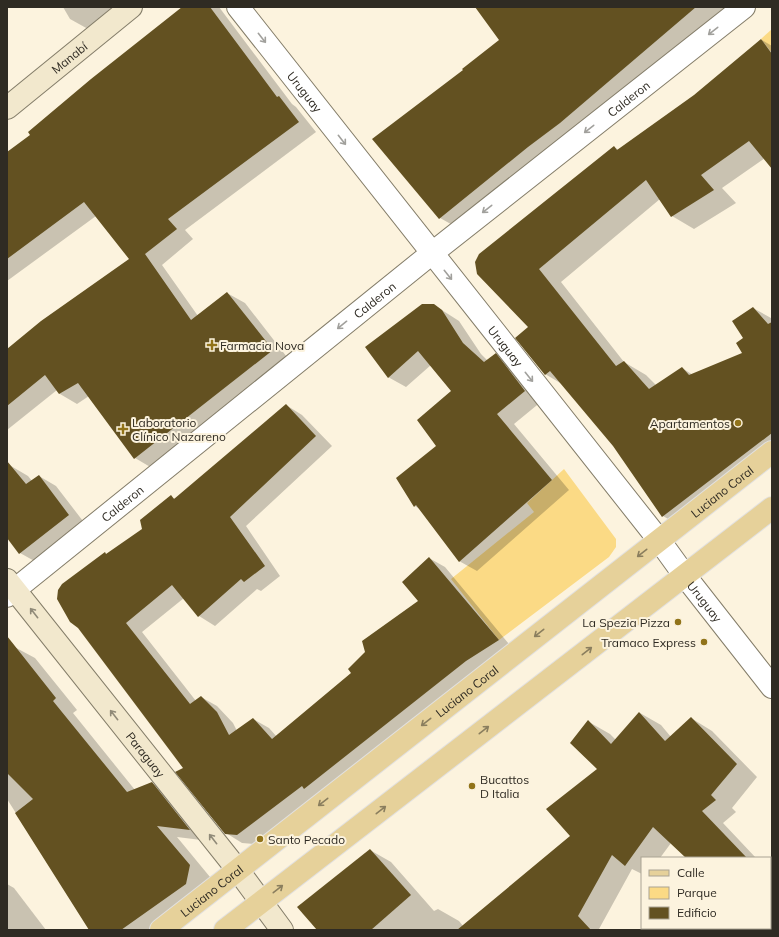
<svg xmlns="http://www.w3.org/2000/svg" width="779" height="937" viewBox="0 0 779 937" font-family="Mulish,sans-serif">
<style>
.green{fill:#fbda85}
.shadow{fill:#0003}
.building{fill:#635121}
.lines{fill:none;stroke-linecap:round;stroke-linejoin:round}
.street-casing{stroke:#847d69;stroke-width:24}
.secondary-casing{stroke:#847d69;stroke-width:24}
.primary-casing{stroke:#e2e1e0;stroke-width:24}
.street{stroke:#fff;stroke-width:22}
.secondary{stroke:#f2e8cd;stroke-width:22}
.primary{stroke:#e6d19a;stroke-width:22}
.oneway{stroke:#a1a09c}
.oneway2{stroke:#8a7e5e}
.oneway3{stroke:#908a78}
.poi-dot{fill:#917319;stroke:#fcf3de;stroke-width:1.5}
.labels{text-anchor:middle;dominant-baseline:central;stroke-width:4;stroke-linejoin:round;paint-order:stroke}
.street-label{font-size:12px;fill:#2f2b23;stroke:#fcf3de}
.poi-label{font-size:12px;fill:#2f2b23;stroke:#fcf3de;text-anchor:start}
</style>
<rect width="100%" height="100%" fill="#fcf3de"/>
<g class="green">
<polygon points="772,29 772,53 761,39"/>
<polygon points="564,469 616,539 616,547 609,557 499,640 451,579 534,512 527,503"/>
</g>
<g class="shadow">
<polygon points="63,7 112,7 88,29 70,19"/>
<polygon points="183,7 219,7 292,104 296,107 316,132 185,230 193,239 162,265 198,316 227,293 245,303 290,361 152,468 135,458 89,396 77,404 60,394 57,390 7,430 7,350 130,259 96,216 7,281 7,153 31,135"/>
<polygon points="479,7 726,7 578,133 458,228 440,218 464,70 501,40"/>
<polygon points="762,40 772,46 772,168 765,158 722,188 736,203 694,229 672,216 660,199 561,282 624,362 646,375 656,385 682,368 693,375 743,354 745,339 753,308 771,318 772,317 772,463 685,529 663,516 614,445 562,384 545,374 530,327 478,274 614,147 619,150 695,96"/>
<polygon points="434,305 459,321 481,354 488,361 496,355 513,365 542,401 514,424 569,490 477,571 459,561 421,510 415,506 437,447 453,391 431,365 406,387 388,377"/>
<polygon points="286,405 302,415 332,446 246,526 280,576 261,591 257,589 215,626 199,616 184,598 142,632 196,701 201,697 217,706 233,723 237,731 253,719 269,728 277,737 352,673 419,601 429,558 445,567 514,650 254,844 242,843 226,833 185,769 79,627 107,555 144,530 171,497 176,499"/>
<polygon points="11,466 28,476 32,481 39,476 56,486 86,525 38,563 20,553 7,537 7,468"/>
<polygon points="7,643 35,658 77,710 73,713 135,790 152,783 173,795 209,841 177,837 210,877 159,930 90,930 7,799"/>
<polygon points="640,713 661,725 671,737 691,718 712,731 757,777 732,808 736,812 723,823 756,858 687,858 671,843 660,858 642,858 642,874 632,869 599,929 600,930 318,930 370,850 391,862 434,911 438,909 459,921 463,926 571,836 599,769 589,722 610,734 616,740"/>
<polygon points="772,864 772,930 749,930 751,928 770,928 770,865"/>
<polygon points="7,884 14,888 46,930 7,930"/>
</g>
<g class="building">
<polygon points="182,7 210,7 277,97 279,96 299,122 168,219 177,229 145,254 191,320 227,292 273,350 134,459 78,383 59,394 45,375 7,406 7,349 41,321 129,259 84,202 7,259 7,152 30,135 28,132 91,79"/>
<polygon points="475,7 696,7 560,123 528,147 439,219 372,139 463,70 462,69 499,40"/>
<polygon points="761,39 772,54 772,169 749,141 701,175 714,190 671,217 646,180 539,269 616,366 624,361 649,389 682,367 689,375 742,353 736,343 743,338 732,321 753,307 768,324 772,322 772,433 662,517 613,446 550,371 545,375 515,338 528,327 477,274 475,262 479,254 614,146 617,150 694,95"/>
<polygon points="422,304 434,304 442,310 463,343 484,362 496,353 525,391 497,414 552,480 459,562 416,505 414,507 396,478 436,446 417,420 451,391 418,351 388,378 365,347"/>
<polygon points="286,404 316,436 230,517 265,566 244,582 241,579 198,617 172,585 126,623 190,704 201,696 217,712 229,735 253,718 272,739 351,673 348,669 365,652 362,641 418,601 402,582 429,557 499,640 466,661 304,789 302,786 237,835 225,834 175,772 183,768 78,628 70,622 57,599 58,590 62,584 105,552 106,554 142,529 140,520 171,495 174,499"/>
<polygon points="7,461 26,484 39,475 69,515 19,554 7,538"/>
<polygon points="7,636 56,698 53,701 127,792 152,782 190,830 157,826 190,865 186,884 121,930 89,930 15,813 33,799 7,773"/>
<polygon points="639,712 665,741 691,717 737,764 711,795 716,800 702,811 747,858 686,858 653,827 625,866 612,855 578,916 591,930 457,930 570,836 546,809 597,769 570,743 588,720 611,744"/>
<polygon points="370,849 411,895 371,930 317,930 297,907"/>
</g>
<g class="lines">
<defs>
<g id="street">
<path id="s1" d="M 238,7 L 659,540 L 685,576 L 772,687"/>
<path id="s2" d="M 7,596 L 431,254 L 744,7"/>
</g>
<g id="secondary">
<path id="s3" d="M 7,108 L 131,7"/>
<path id="s4" d="M 7,580 L 237,869 L 282,930"/>
</g>
<g id="primary">
<path id="s5" d="M 161,930 L 772,452"/>
<polyline points="225,930 772,508"/>
</g>
</defs>
<use href="#street" class="street-casing"/>
<use href="#secondary" class="secondary-casing"/>
<use href="#primary" class="primary-casing"/>
<use href="#street" class="street"/>
<use href="#secondary" class="secondary"/>
<use href="#primary" class="primary"/>
</g>
<defs><path id="oneway-shaft" d="M-6 0H5M1.5-3L5.5 0L1.5 3" fill="none" stroke-width="1.6" stroke-linecap="round" stroke-linejoin="round"/></defs>
<g class="oneway">
<use href="#oneway-shaft" transform="translate(713 31) rotate(142)"/>
<use href="#oneway-shaft" transform="translate(262 38) rotate(52)"/>
<use href="#oneway-shaft" transform="translate(589 129) rotate(142)"/>
<use href="#oneway-shaft" transform="translate(342 140) rotate(52)"/>
<use href="#oneway-shaft" transform="translate(487 209) rotate(142)"/>
<use href="#oneway-shaft" transform="translate(448 275) rotate(51)"/>
<use href="#oneway-shaft" transform="translate(342 325) rotate(141)"/>
<use href="#oneway-shaft" transform="translate(529 377) rotate(51)"/>
</g>
<g class="oneway2">
<use href="#oneway-shaft" transform="translate(642 553) rotate(142)"/>
<use href="#oneway-shaft" transform="translate(539 633) rotate(142)"/>
<use href="#oneway-shaft" transform="translate(587 651) rotate(-38)"/>
<use href="#oneway-shaft" transform="translate(426 722) rotate(142)"/>
<use href="#oneway-shaft" transform="translate(484 730) rotate(-38)"/>
<use href="#oneway-shaft" transform="translate(323 802) rotate(142)"/>
<use href="#oneway-shaft" transform="translate(381 810) rotate(-38)"/>
<use href="#oneway-shaft" transform="translate(278 889) rotate(-38)"/>
</g>
<g class="oneway3">
<use href="#oneway-shaft" transform="translate(34 613) rotate(-128)"/>
<use href="#oneway-shaft" transform="translate(114 715) rotate(-128)"/>
<use href="#oneway-shaft" transform="translate(213 839) rotate(-128)"/>
</g>
<g class="poi-dot">
<path d="M210 339h4v4h4v4h-4v4h-4v-4h-4v-4h4z"/>
<circle cx="738" cy="423" r="4"/>
<path d="M121 423h4v4h4v4h-4v4h-4v-4h-4v-4h4z"/>
<circle cx="678" cy="622" r="4"/>
<circle cx="704" cy="642" r="4"/>
<circle cx="472" cy="786" r="4"/>
<circle cx="260" cy="839" r="4"/>
</g>
<g class="labels">
<g class="street-label">
<text stroke="none"><textPath href="#s3" startOffset="80">Manabí</textPath></text>
<text stroke="none"><textPath href="#s1" startOffset="108">Uruguay</textPath></text>
<text stroke="none"><textPath href="#s2" startOffset="796">Calderon</textPath></text>
<text stroke="none"><textPath href="#s2" startOffset="472">Calderon</textPath></text>
<text stroke="none"><textPath href="#s1" startOffset="432">Uruguay</textPath></text>
<text stroke="none"><textPath href="#s5" startOffset="712">Luciano Coral</textPath></text>
<text stroke="none"><textPath href="#s2" startOffset="148">Calderon</textPath></text>
<text stroke="none"><textPath href="#s1" startOffset="756">Uruguay</textPath></text>
<text stroke="none"><textPath href="#s5" startOffset="388">Luciano Coral</textPath></text>
<text stroke="none"><textPath href="#s4" startOffset="223">Paraguay</textPath></text>
<text stroke="none"><textPath href="#s5" startOffset="64">Luciano Coral</textPath></text>
</g>
<g class="poi-label">
<text x="220" y="345">Farmacia Nova</text>
<text x="132" y="422">Laboratorio<tspan x="132" dy="14">Clínico Nazareno</tspan></text>
<text x="730" y="423" text-anchor="end">Apartamentos</text>
<text x="670" y="622" text-anchor="end">La Spezia Pizza</text>
<text x="696" y="642" text-anchor="end">Tramaco Express</text>
<text x="480" y="779">Bucattos<tspan x="480" dy="14">D Italia</tspan></text>
<text x="268" y="839">Santo Pecado</text>
</g>
</g>
<rect width="779" height="937" fill="none" stroke="#2f2b23" stroke-width="16"/>
<rect x="641" y="857" width="130" height="72" fill="#fcf3de" stroke="#aaa393"/>
<rect x="649" y="870" width="20" height="6" fill="#e6d19a" stroke="#aaa393"/>
<text x="677" y="877" font-size="12" fill="#2f2b23">Calle</text>
<rect x="649" y="887" width="20" height="12" fill="#fbda85" stroke="#aaa393"/>
<text x="677" y="897" font-size="12" fill="#2f2b23">Parque</text>
<rect x="649" y="907" width="20" height="12" fill="#635121" stroke="#aaa393"/>
<text x="677" y="917" font-size="12" fill="#2f2b23">Edificio</text>
</svg>
